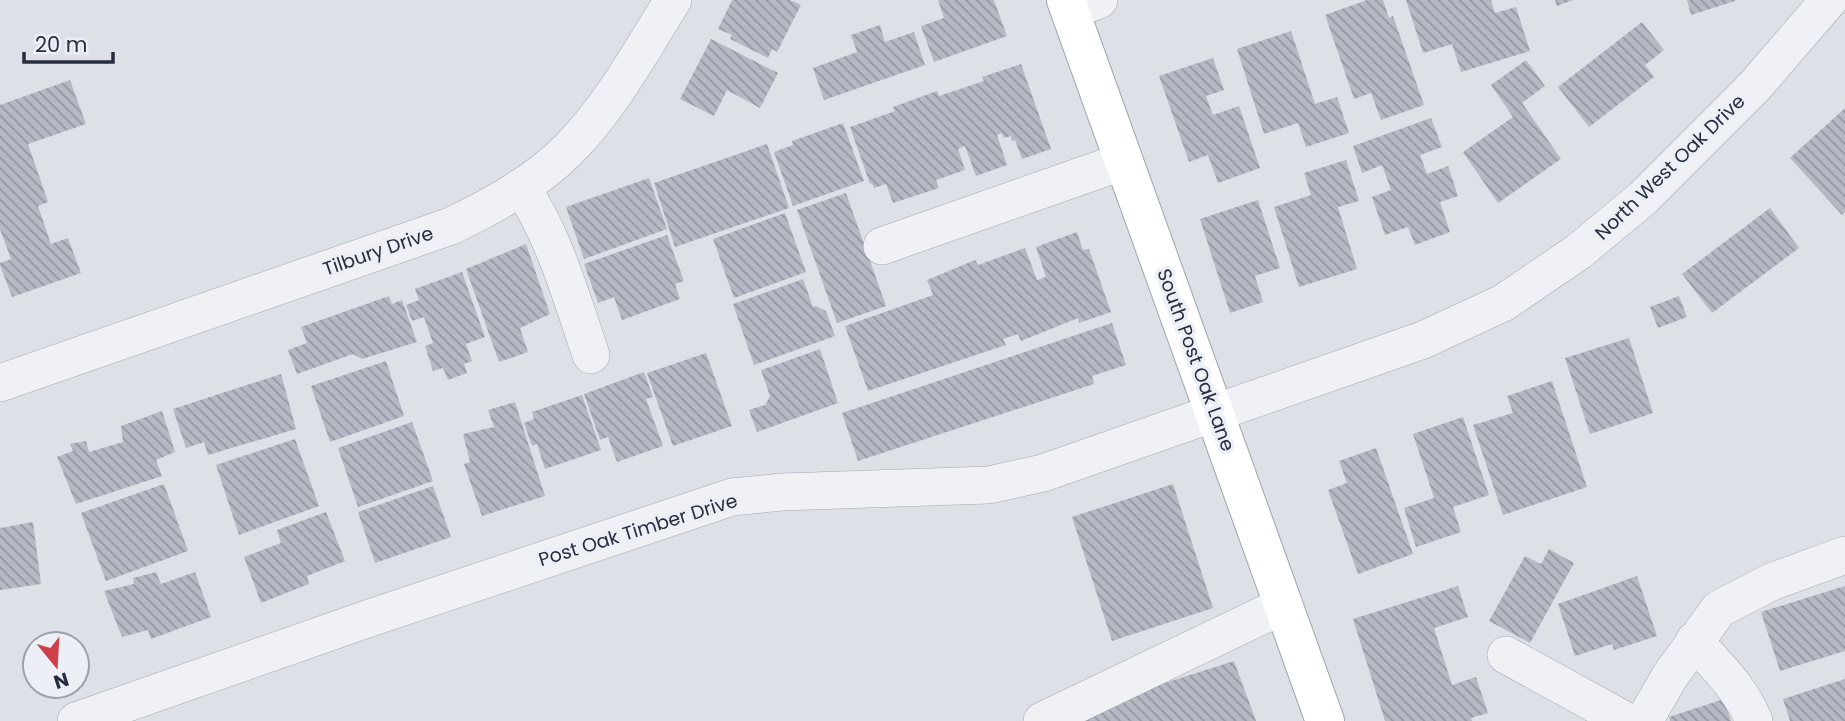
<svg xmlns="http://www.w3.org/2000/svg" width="1845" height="721" viewBox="0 0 1845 721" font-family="Poppins,sans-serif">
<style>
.building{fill:url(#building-back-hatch)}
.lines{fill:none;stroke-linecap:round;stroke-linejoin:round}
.minor-casing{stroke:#a2a7b1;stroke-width:38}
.major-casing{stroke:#9ca3b3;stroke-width:40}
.minor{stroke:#eff1f5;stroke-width:37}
.major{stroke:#fff;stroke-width:38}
.labels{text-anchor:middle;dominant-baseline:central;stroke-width:7;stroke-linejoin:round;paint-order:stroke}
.street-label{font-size:19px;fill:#262d3e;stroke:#eceff5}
</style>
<defs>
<pattern id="building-back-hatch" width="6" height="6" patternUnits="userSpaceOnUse" patternTransform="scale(1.75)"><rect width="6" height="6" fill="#b4b9c4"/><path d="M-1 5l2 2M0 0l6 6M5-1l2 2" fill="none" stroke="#9297a1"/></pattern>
</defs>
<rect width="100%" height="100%" fill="#dde0e7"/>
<g class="building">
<polygon points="732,0 790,0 801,5 777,52 772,49 768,58 730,39 732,35 718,29"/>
<polygon points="938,0 994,0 1007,36 934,62 921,26 944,18"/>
<polygon points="1367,0 1383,0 1389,18 1393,16 1424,105 1381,120 1371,93 1354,99 1325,15"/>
<polygon points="1406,0 1491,0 1495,13 1516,7 1530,51 1461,72 1452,44 1423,53"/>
<polygon points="1555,0 1573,0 1557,6"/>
<polygon points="1687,0 1735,0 1735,1 1691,15"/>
<polygon points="1642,22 1664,50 1645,65 1654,77 1589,127 1558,87"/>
<polygon points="880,25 885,42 914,32 925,65 824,100 813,68 857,52 851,35"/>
<polygon points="1291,31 1315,104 1337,97 1349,133 1306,147 1298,123 1264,134 1237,49"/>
<polygon points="711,39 778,73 760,108 727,90 714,116 680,99"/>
<polygon points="1213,58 1224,90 1206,96 1213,115 1239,106 1260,168 1218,183 1208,155 1189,162 1159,76"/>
<polygon points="1526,60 1545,86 1522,103 1561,159 1498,203 1463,152 1513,117 1491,85"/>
<polygon points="1021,64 1051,149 1022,159 1015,140 1012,141 1011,136 1004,138 1002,133 997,135 1007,165 976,176 965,146 958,149 965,170 936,180 939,188 893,203 886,184 874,188 872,183 870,184 850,127 895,111 893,107 937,91 939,96 984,81 982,77"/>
<polygon points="70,80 86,124 28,144 48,202 38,206 51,244 68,238 81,273 12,297 0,265 0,263 11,259 0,229 0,105"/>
<polygon points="1845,108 1845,212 1842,215 1790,158"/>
<polygon points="1431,118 1442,147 1420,155 1427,174 1448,166 1458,196 1440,202 1450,232 1415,245 1408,227 1385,235 1372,197 1391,190 1382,165 1362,173 1353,146"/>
<polygon points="843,123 864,181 793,206 774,152 793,145 792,141"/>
<polygon points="767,144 789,208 675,247 654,183"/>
<polygon points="1346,160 1359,201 1338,207 1357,269 1299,287 1274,207 1311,195 1304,173"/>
<polygon points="649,178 667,229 584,259 566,207"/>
<polygon points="846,193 886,306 837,323 797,210"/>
<polygon points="1258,200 1280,268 1255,276 1263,302 1230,313 1200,219"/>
<polygon points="1770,208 1799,248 1712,313 1682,274"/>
<polygon points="785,213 806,272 734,298 713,239"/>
<polygon points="1077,232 1083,250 1089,249 1111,312 1079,323 1078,318 1021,341 1018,334 1003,339 1006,345 868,391 845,326 933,295 927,280 975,260 978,265 1025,248 1037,280 1046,277 1036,247"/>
<polygon points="667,235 684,281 675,284 680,299 622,320 614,297 598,303 584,264"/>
<polygon points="526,244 550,314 520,328 528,352 499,362 466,269"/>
<polygon points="462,272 485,337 466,344 472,361 464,364 467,373 448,380 443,368 433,371 425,346 433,343 424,317 412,321 406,305 419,300 415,289"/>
<polygon points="803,279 813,307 816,306 826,311 835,336 754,365 733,304"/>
<polygon points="389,296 392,304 402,300 417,342 362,359 353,354 297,374 288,350 307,343 301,327"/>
<polygon points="1679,296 1687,317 1658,328 1650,307"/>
<polygon points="1112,323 1126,365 1092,376 1094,384 858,461 842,413"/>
<polygon points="1629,338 1653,413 1590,434 1565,358"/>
<polygon points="820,349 838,403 757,432 749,410 765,405 770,396 761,370"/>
<polygon points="706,353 732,426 673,446 647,373"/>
<polygon points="386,361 404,416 330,442 311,386"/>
<polygon points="644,372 653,397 646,399 663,446 617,462 608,437 600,440 584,394"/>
<polygon points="281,374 296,429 208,455 204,442 186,448 173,409"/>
<polygon points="1552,381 1587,487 1503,515 1473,425 1513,413 1507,396"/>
<polygon points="582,395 601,450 545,469 537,444 532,446 524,423 534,419 532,412"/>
<polygon points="515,402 545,496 482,516 464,464 470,462 463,434 494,427 488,410"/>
<polygon points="162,411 175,452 156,460 162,476 76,504 57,457 73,451 70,444 86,441 89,452 123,442 121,426"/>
<polygon points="1463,417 1489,495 1453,507 1461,532 1416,547 1404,508 1434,498 1413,434"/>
<polygon points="412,422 433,481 358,507 338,448"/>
<polygon points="295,439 319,506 239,535 216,465"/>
<polygon points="1376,448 1413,554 1358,574 1328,490 1347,483 1339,461"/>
<polygon points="164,484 188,551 106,581 81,513"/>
<polygon points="1173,484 1213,608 1112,641 1072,517"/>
<polygon points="433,486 451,537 375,563 358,512"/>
<polygon points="326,512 345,561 307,576 309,584 261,603 244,557 281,543 277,530"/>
<polygon points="33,522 41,584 0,590 0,528"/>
<polygon points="1549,549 1574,563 1530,643 1489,621 1525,556 1541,564"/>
<polygon points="156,572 161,584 195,572 211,617 151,639 148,630 122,637 104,591 134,584 133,578"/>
<polygon points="1637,576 1657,636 1614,650 1612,644 1575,656 1558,604"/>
<polygon points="1458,586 1468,617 1434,628 1452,685 1476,677 1488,713 1471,718 1472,721 1385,721 1353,619"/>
<polygon points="1845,586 1845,651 1780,671 1761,612"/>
<polygon points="1234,661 1256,721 1079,721 1143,690"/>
<polygon points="1845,679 1845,721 1790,721 1783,699"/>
<polygon points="1724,699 1731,721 1670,721 1669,717"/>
</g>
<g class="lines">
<defs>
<g id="minor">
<polyline points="1070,10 1099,0"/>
<path d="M 521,187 C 555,237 571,297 591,355"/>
<polyline points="882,246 1124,161"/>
<path d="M 0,383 L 451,226 C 492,206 535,183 568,150 C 611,107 641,51 673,0"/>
<path d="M 1694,641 C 1717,666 1741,689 1754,721"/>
<polyline points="1506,655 1626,721"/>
<polyline points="76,721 367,619 732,497 782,492 989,485 1043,473 1423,340 1503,303 1578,252 1643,198 1754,87 1829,0"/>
<polyline points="1042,721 1284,605"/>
<polyline points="1644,721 1670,676 1719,609 1771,582 1845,555"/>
</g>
<polyline id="major" points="1066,0 1325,721"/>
</defs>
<use href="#minor" class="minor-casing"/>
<use href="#major" class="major-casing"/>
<use href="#minor" class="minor"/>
<use href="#major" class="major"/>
</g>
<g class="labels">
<g class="street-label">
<text transform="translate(1670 167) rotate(-44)">North West Oak Drive</text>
<text transform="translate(378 251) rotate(-19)">Tilbury Drive</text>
<text transform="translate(1196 360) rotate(70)">South Post Oak Lane</text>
<text transform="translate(638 530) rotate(-17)">Post Oak Timber Drive</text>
</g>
</g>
<g transform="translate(56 665) rotate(162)"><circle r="33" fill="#eceff5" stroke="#9da1ac" stroke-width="2"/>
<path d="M0-5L12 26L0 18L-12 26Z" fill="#cf3f48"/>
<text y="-10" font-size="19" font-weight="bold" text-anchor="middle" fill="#262d3e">N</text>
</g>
<path d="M24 52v10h89v-10" fill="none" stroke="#262d3e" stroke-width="3.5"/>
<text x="35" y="52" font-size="21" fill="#262d3e" stroke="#eceff5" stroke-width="5" paint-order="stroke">20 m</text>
</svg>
